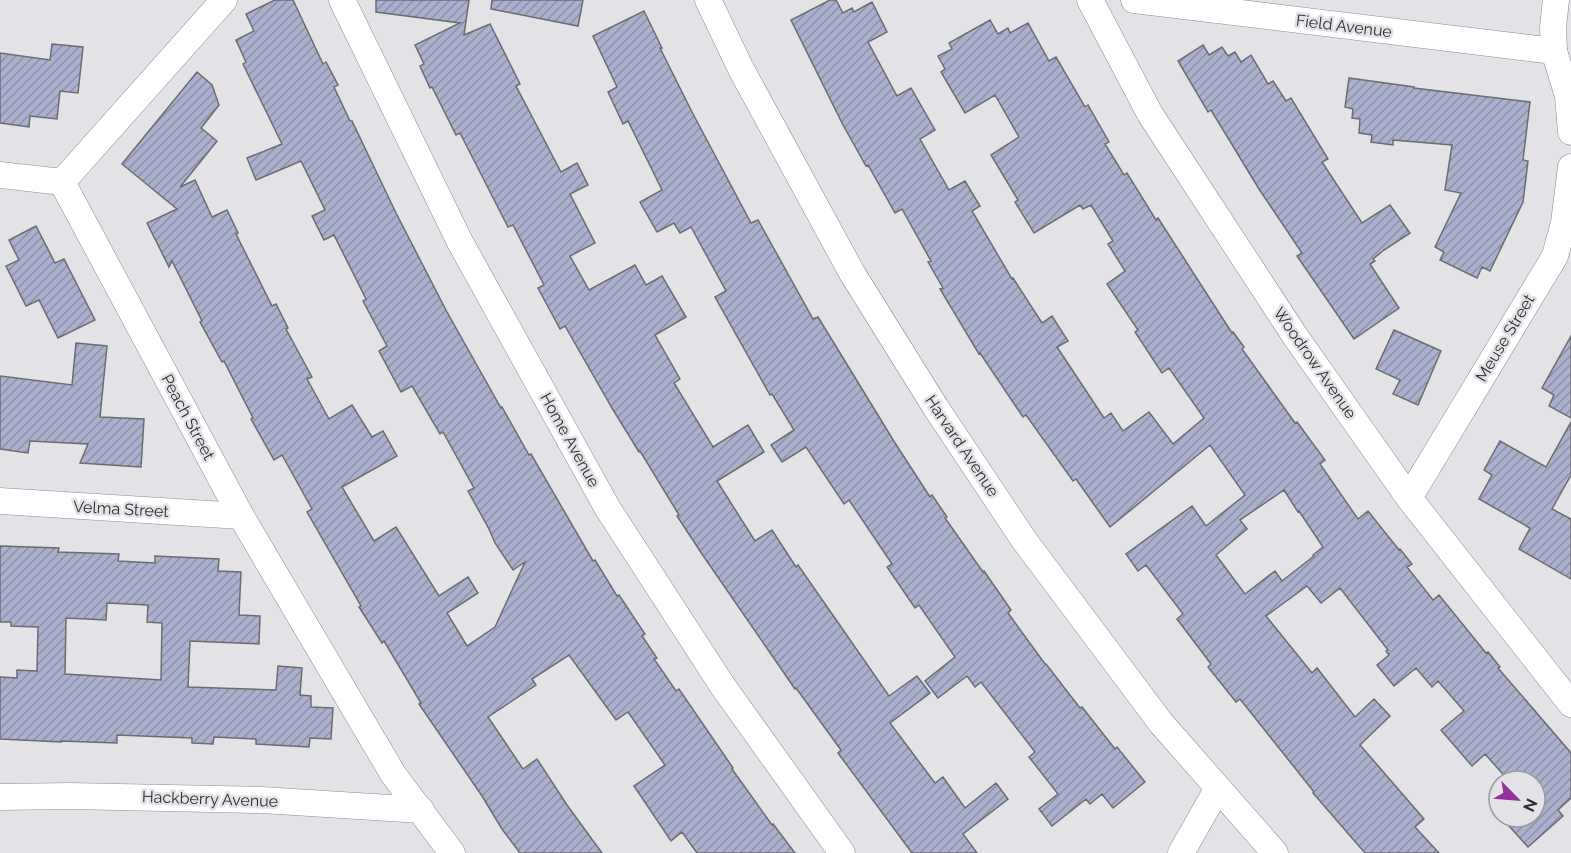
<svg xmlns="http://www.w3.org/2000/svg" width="1571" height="853" viewBox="0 0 1571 853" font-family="Raleway,sans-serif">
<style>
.building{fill:url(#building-hatch);stroke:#6c6c71;stroke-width:1.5;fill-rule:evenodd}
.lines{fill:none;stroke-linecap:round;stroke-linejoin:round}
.minor-casing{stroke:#8b8b90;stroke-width:27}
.minor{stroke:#fff;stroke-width:26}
.labels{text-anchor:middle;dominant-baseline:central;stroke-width:5;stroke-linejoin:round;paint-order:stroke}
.street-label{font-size:16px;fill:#2e2f30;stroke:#e2e2e7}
</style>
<defs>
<pattern id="building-hatch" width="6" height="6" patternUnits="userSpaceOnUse" patternTransform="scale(1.5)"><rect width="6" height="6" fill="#abb0ce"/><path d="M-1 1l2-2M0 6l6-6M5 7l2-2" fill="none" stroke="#8c90a8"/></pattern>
</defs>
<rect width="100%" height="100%" fill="#e2e2e7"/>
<g class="building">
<polygon points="275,0 293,0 323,64 326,62 338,85 334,87 350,121 352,121 396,213 447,312 501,408 502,407 529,455 531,454 593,561 595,560 617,596 619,595 645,634 642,636 657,658 654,659 676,691 679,689 733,768 732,769 772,825 773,824 795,853 697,853 682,832 671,841 634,786 665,765 628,712 616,720 569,655 532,679 536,685 488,717 523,769 537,759 567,805 602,853 520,853 502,829 482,796 419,704 421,703 384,641 382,643 359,607 361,606 307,512 312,509 282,455 274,460 251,419 253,418 224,361 222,362 200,322 202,321 172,261 169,267 147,223 177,209 122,164 197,72 212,85 219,105 201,128 217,141 180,187 195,180 212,217 227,210 238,233 236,234 272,306 276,304 288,328 286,329 312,377 307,379 329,419 352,405 372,437 383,431 397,456 342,487 374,541 396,527 439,596 468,577 478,593 447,613 467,646 495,627 525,562 513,570 495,543 489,529 468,491 474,488 443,432 440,434 412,386 401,392 379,351 387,346 363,301 366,299 334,235 324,240 312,216 325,210 301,161 256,180 247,158 282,144 243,64 246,62 236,40 254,31 246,14"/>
<polygon points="376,0 469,0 464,35 490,24 520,84 516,86 561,172 577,163 588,185 570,194 595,243 570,256 589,290 635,265 646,285 662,276 686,317 655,335 680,379 674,383 713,447 748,425 764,452 717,481 755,541 772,530 796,567 798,565 889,696 917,676 930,693 890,723 935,783 943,777 965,808 996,783 1008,799 963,834 977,853 912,853 838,753 841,750 796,688 795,689 702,554 677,516 679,515 640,451 639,452 612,408 565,326 560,329 538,288 544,285 513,225 508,227 460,133 456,135 432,87 430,88 420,66 424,64 415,45 460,23 376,12"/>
<polygon points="492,0 583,0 578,26 491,9"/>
<path d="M 830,0 L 836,0 L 843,13 L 852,8 L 854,12 L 872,2 L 887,32 L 868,42 L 897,96 L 911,88 L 935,130 L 920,139 L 949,190 L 965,181 L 980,206 L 972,211 L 1012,279 L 1013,278 L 1042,323 L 1052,316 L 1068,341 L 1057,347 L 1104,418 L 1111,413 L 1123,431 L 1149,412 L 1173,444 L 1204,418 L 1169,368 L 1162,373 L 1135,332 L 1138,330 L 1107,284 L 1125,271 L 1108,244 L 1113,241 L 1091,205 L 1083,209 L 1080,205 L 1034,233 L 1015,202 L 1018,200 L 991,155 L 1019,137 L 995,95 L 965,113 L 941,72 L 945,69 L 938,56 L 952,49 L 949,43 L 990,20 L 998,34 L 1008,28 L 1010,33 L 1028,23 L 1049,61 L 1056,57 L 1085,107 L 1088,105 L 1109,142 L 1105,144 L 1124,175 L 1127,173 L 1156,220 L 1158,218 L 1232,333 L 1233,332 L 1244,347 L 1242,349 L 1295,423 L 1297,422 L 1325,460 L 1320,464 L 1358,519 L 1368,511 L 1399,550 L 1400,549 L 1412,564 L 1407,567 L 1433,600 L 1439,595 L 1486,653 L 1488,652 L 1500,667 L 1498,668 L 1571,753 L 1571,798 L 1558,810 L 1563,816 L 1528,847 L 1501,817 L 1535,817 L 1535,781 L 1509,781 L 1485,754 L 1472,766 L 1441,730 L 1464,711 L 1438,681 L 1432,687 L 1416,668 L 1394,686 L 1377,665 L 1389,655 L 1386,651 L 1388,650 L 1340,588 L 1321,603 L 1307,586 L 1266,616 L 1312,673 L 1317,668 L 1355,717 L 1374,699 L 1390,716 L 1360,745 L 1424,819 L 1415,827 L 1439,853 L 1365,853 L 1313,793 L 1314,792 L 1240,699 L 1236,702 L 1208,667 L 1211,664 L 1177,619 L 1183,614 L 1146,565 L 1138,571 L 1126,554 L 1192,506 L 1206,526 L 1245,495 L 1210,445 L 1110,527 L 1076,479 L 1073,481 L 1026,415 L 1023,417 L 980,353 L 979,354 L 940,289 L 943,288 L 928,262 L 931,261 L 902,209 L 895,213 L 868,165 L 866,166 L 843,125 L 791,20 ZM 1284,490 L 1298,512 L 1299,511 L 1323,547 L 1313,555 L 1314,556 L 1282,581 L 1275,571 L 1245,594 L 1216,555 L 1247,529 L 1240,520 Z"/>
<polygon points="644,11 662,48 660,48 692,112 751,223 758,220 813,319 818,317 895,443 930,497 932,495 947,517 945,518 983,572 984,571 1011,610 1008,613 1045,664 1046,664 1080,708 1082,707 1115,749 1117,747 1145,782 1113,808 1102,794 1090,804 1086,799 1052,826 1039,809 1058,794 1029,757 1035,752 981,682 975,687 967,676 938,698 925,681 955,657 919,605 915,608 887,567 892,564 849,500 844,504 806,447 782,462 771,445 794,430 772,394 770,395 715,297 726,291 691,227 680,233 674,223 657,232 640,202 662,190 628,121 623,124 608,92 617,87 593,36"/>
<polygon points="52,44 83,47 78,93 60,91 57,119 30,116 29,127 0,123 0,53 50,60"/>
<polygon points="1203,45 1209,55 1222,47 1228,56 1235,52 1241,62 1251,55 1268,84 1273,81 1286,101 1291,98 1328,159 1322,162 1362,223 1390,205 1410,233 1384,250 1373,259 1375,261 1370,264 1399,308 1354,339 1297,256 1302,253 1259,189 1211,110 1208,112 1178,61"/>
<polygon points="1349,78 1414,87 1414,88 1530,102 1523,160 1528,161 1523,202 1490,271 1482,267 1477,278 1440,260 1444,252 1435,247 1461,193 1445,190 1452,145 1393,140 1393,145 1371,142 1372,135 1359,133 1360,119 1352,118 1353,109 1345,107"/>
<polygon points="36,226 55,263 64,259 95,320 58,338 39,300 26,306 6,266 19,260 9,240"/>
<polygon points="1394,330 1441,351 1418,405 1393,394 1400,380 1376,369"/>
<polygon points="1571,336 1571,418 1549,406 1554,395 1542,388"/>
<polygon points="76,343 107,346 100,417 144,419 141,467 80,463 88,444 30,441 28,453 0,449 0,376 72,385"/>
<polygon points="1571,422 1571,475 1552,509 1571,519 1571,579 1519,549 1530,528 1479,499 1492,475 1484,470 1500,441 1546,467"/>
<path d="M 0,546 L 59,548 L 58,552 L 119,554 L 118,561 L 155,563 L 155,556 L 219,559 L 218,571 L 241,572 L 239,615 L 260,616 L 259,644 L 190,641 L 188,687 L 276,690 L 278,666 L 302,668 L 300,695 L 311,696 L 311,707 L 333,708 L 331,739 L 310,738 L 309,747 L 256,744 L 256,739 L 214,737 L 213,744 L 192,743 L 192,738 L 117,735 L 117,743 L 61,741 L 61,742 L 0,739 L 0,677 L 17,678 L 17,670 L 37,671 L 38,627 L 11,626 L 11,622 L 0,622 ZM 107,603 L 148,605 L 147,622 L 162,623 L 161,680 L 65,674 L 66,618 L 106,620 Z"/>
</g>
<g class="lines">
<defs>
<g id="minor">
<polyline points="342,0 460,242 608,509 722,685 842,853"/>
<polyline points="708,0 741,69 852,273 936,408 1024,540 1161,723 1275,853"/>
<polyline points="1090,0 1150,114 1295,336 1409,498 1571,704"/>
<polyline points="1134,0 1554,51"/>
<polyline points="1556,0 1553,27 1554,51 1568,96 1571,132"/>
<polyline points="0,175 62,182"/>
<polyline points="62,182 241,516 393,774 452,853"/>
<polyline points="62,182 224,0"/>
<polyline points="1409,498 1555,256 1564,223 1571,167"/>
<polyline points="0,501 241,516"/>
<polyline points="0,797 70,796 262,800 421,810"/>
<polyline points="1181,853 1218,788"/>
</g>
</defs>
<use href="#minor" class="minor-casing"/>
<use href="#minor" class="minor"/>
</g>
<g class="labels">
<g class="street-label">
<text transform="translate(1344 26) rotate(7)">Field Avenue</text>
<text transform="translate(1505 338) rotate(-59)">Meuse Street</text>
<text transform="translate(1315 363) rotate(55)">Woodrow Avenue</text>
<text transform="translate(188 417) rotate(62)">Peach Street</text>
<text transform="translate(570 440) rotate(61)">Home Avenue</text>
<text transform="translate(962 446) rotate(56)">Harvard Avenue</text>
<text transform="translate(121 509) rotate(3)">Velma Street</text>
<text transform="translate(210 799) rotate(2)">Hackberry Avenue</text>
</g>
</g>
<g transform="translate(1517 799) rotate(115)"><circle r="28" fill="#e2e2e7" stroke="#9a9a9e" stroke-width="1.5"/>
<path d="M0-4.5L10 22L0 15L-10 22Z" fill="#93329a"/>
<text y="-9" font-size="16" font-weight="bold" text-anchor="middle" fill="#2e2f30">N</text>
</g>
</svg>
